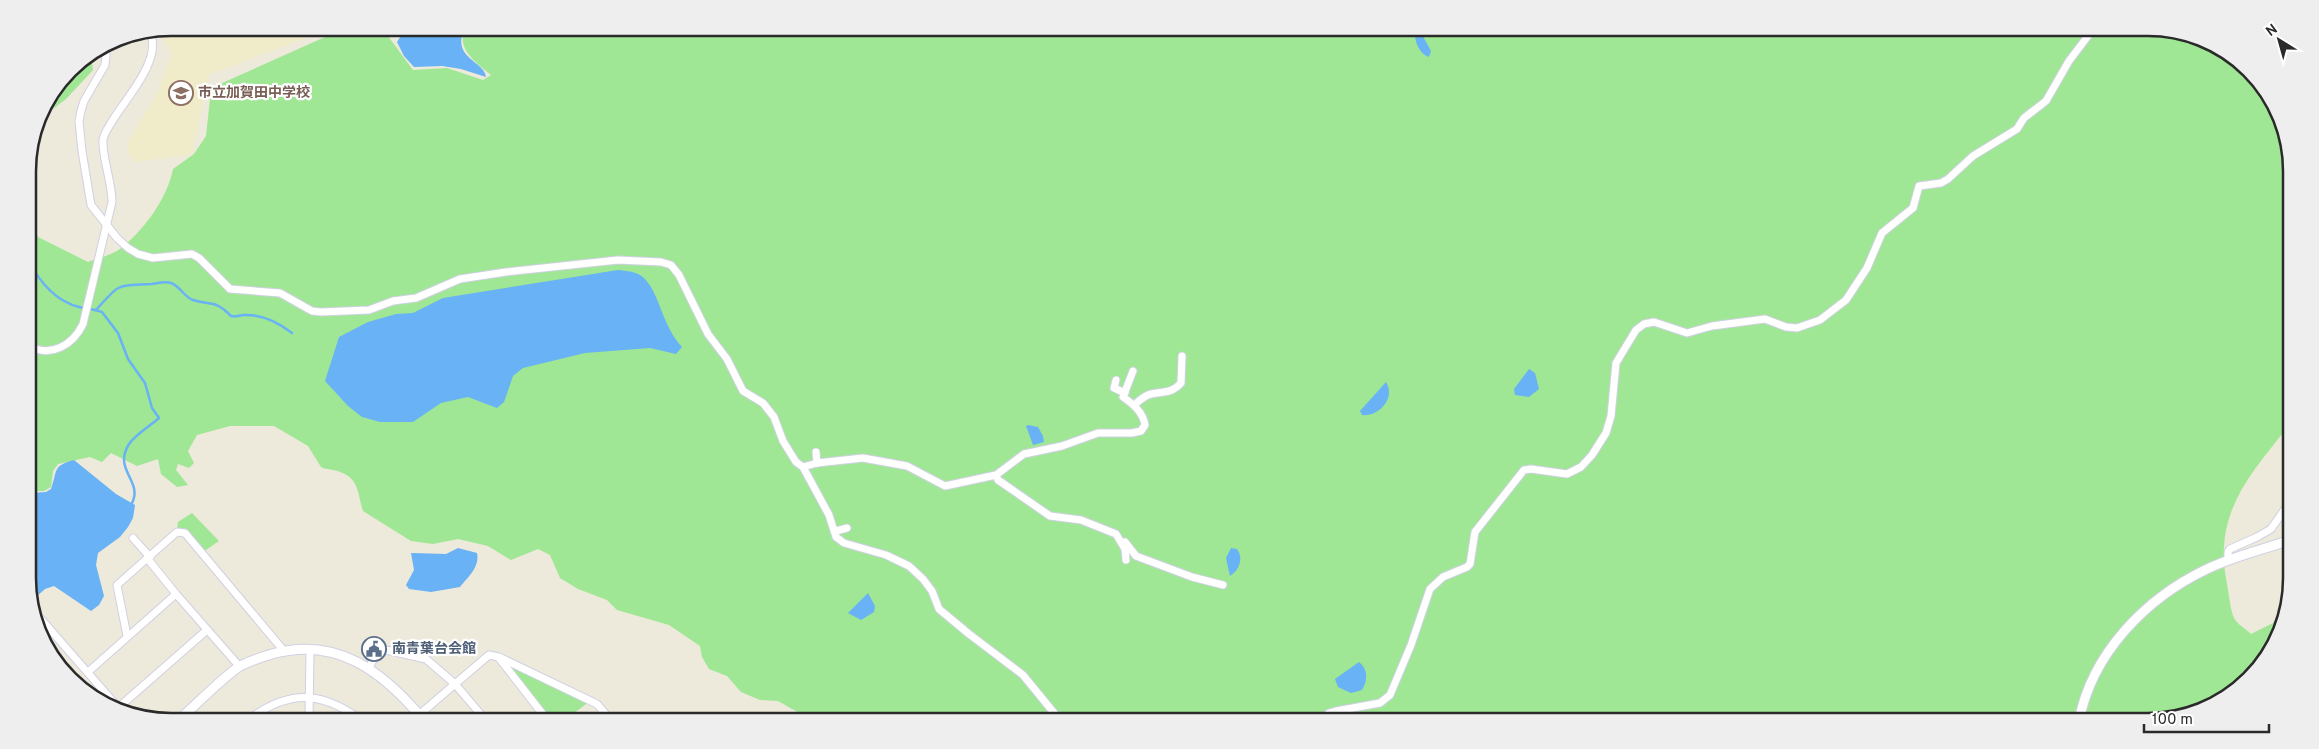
<svg xmlns="http://www.w3.org/2000/svg" width="2319" height="749" viewBox="0 0 2319 749" font-family="Overpass,'Noto Sans JP',sans-serif">
<style>
.education{fill:#f0ebc9}
.green{fill:#9fe794}
.water{fill:#68b2f5}
.lines{fill:none;stroke-linecap:round;stroke-linejoin:round}
.stream{stroke:#68b2f5;stroke-width:2.5}
.minor-casing{stroke:#d1d0e4;stroke-width:9}
.tertiary-casing{stroke:#d1d0e4;stroke-width:11}
.minor{stroke:#fff;stroke-width:7}
.tertiary{stroke:#fff;stroke-width:9}
.labels{text-anchor:middle;dominant-baseline:central;stroke-width:4.5;stroke-linejoin:round;paint-order:stroke}
.education-label{font-size:14px;font-weight:bold;fill:#785e54;stroke:#fff;text-anchor:start}
.service-label{font-size:14px;font-weight:bold;fill:#4e5e75;stroke:#fff;text-anchor:start}
.rim{fill:none;stroke:#2a2a2a;stroke-width:2.5}
</style>
<rect width="100%" height="100%" fill="#ede9db"/>
<polygon class="education" points="172,28 331,28 209,75 192,152 189,155 134,162 127,149 130,138 156,96 172,53 157,30"/>
<g class="green">
<path d="M 350,28 L 382,28 L 413,70 L 447,68 L 483,80 L 491,75 C 478,64 454,48 466,28 L 2185,32 L 2256,76 L 2289,144 L 2287,428 C 2247,478 2213,515 2227,584 C 2229,594 2230,609 2234,618 C 2237,624 2246,629 2251,634 L 2273,623 L 2287,604 L 2287,615 L 2267,657 L 2235,692 L 2157,721 L 808,718 L 778,701 L 760,700 L 741,692 L 727,676 L 709,669 L 702,657 L 700,646 L 669,625 L 617,610 L 607,600 L 578,589 L 560,578 L 550,555 L 538,549 L 511,560 L 488,546 L 458,539 L 433,544 L 411,541 L 363,511 C 358,495 359,478 340,472 C 334,469 327,470 321,467 L 308,446 L 274,426 L 230,426 L 197,435 L 188,451 L 194,463 L 189,468 L 178,464 L 176,470 L 188,485 L 177,487 L 161,474 L 158,459 L 137,466 L 111,453 L 102,462 L 90,457 L 58,464 L 53,471 L 51,487 L 44,491 L 30,491 L 28,211 L 38,237 L 88,262 C 98,258 112,255 120,249 C 144,230 167,199 173,169 L 194,154 L 206,136 L 210,99 L 220,84 L 334,33 Z"/>
<polygon points="91,56 93,70 66,99 37,121 39,116 70,69"/>
<polygon points="192,513 219,541 203,552 177,530 178,522"/>
<polygon points="503,662 589,702 567,718 548,717"/>
</g>
<g class="water">
<path d="M 406,28 L 465,28 C 450,58 485,61 486,77 L 461,69 L 442,66 L 414,67 L 404,56 L 397,42 Z"/>
<path d="M 1415,31 L 1420,31 L 1431,51 L 1429,57 C 1419,54 1414,41 1415,31 Z"/>
<path d="M 618,270 C 626,271 637,271 644,278 C 660,294 662,326 682,347 L 676,354 L 650,348 L 585,353 L 523,368 L 513,376 L 504,402 L 497,408 L 468,397 L 441,403 L 413,422 L 380,422 L 362,417 L 348,406 L 325,381 L 339,337 L 368,322 L 396,314 L 413,313 L 443,298 Z"/>
<polygon points="1529,369 1535,373 1539,389 1529,397 1515,395 1514,389"/>
<path d="M 1386,382 C 1396,398 1379,417 1362,415 L 1360,411 Z"/>
<polygon points="1028,425 1038,427 1043,436 1044,442 1033,445 1026,426"/>
<path d="M 74,460 L 116,494 L 135,505 L 133,518 L 128,527 L 120,537 L 98,553 L 96,565 L 104,596 L 99,605 L 91,611 L 54,586 L 45,589 L 30,602 L 30,526 L 37,511 L 30,504 L 30,493 L 46,492 L 51,489 C 58,470 52,466 74,460 Z"/>
<path d="M 458,548 L 477,553 C 480,567 468,577 460,587 L 431,592 L 409,589 L 406,585 L 414,570 L 411,553 L 446,554 Z"/>
<path d="M 1231,548 L 1237,549 C 1244,559 1239,570 1230,576 L 1226,558 Z"/>
<polygon points="868,593 875,606 874,612 861,620 848,613"/>
<path d="M 1359,662 C 1368,669 1368,680 1362,690 L 1351,693 L 1338,687 L 1335,679 Z"/>
</g>
<g class="lines">
<g class="stream">
<path d="M 28,260 C 39,281 55,301 79,307 C 87,309 94,309 102,312 L 118,333 L 128,359 L 145,383 L 152,408 L 159,418 C 150,426 136,434 129,444 C 112,471 145,481 131,505"/>
<path d="M 96,310 C 121,282 116,286 152,284 C 158,283 166,281 171,283 C 180,286 184,297 193,300 C 212,306 214,299 231,316 C 235,317 238,316 243,315 C 261,314 278,322 292,333"/>
</g>
<defs>
<g id="minor">
<polyline points="103,47 106,55 105,65 84,101 81,111 79,121 82,151 91,205 117,238 128,248 138,254 153,258 192,254 199,258 230,289 280,293 312,311 321,312 369,310 393,301 416,298 460,279 506,272 618,260 661,262 671,265 679,275 708,334 727,359 743,391 763,403 774,417 783,441 796,462 803,467 829,515 836,537 844,543 886,555 909,566 923,579 932,591 939,609 969,634 1023,675 1059,719"/>
<path d="M 29,346 C 51,358 73,345 83,324 L 112,202 C 112,182 102,157 103,141 C 103,135 108,128 111,123 C 125,99 163,60 150,32"/>
<polyline points="1116,380 1114,388 1125,393"/>
<path d="M 1134,405 C 1139,401 1145,395 1151,394 C 1164,391 1171,394 1181,383 L 1182,356"/>
<polyline points="816,452 817,463"/>
<path d="M 803,467 L 817,463 L 863,458 L 907,466 L 945,486 L 996,475 L 1024,454 L 1062,446 L 1098,433 L 1132,433 L 1141,431 L 1145,425 C 1143,412 1133,404 1123,397 L 1133,371"/>
<polyline points="996,475 998,480 1050,516 1081,520 1116,534 1125,549 1126,560"/>
<polyline points="836,531 847,528"/>
<polyline points="133,538 150,557"/>
<polyline points="1125,542 1136,556 1192,577 1223,585"/>
<polyline points="2228,561 2228,552 2230,549 2257,537 2271,529 2287,506"/>
<polyline points="176,594 240,667"/>
<polyline points="38,622 41,619 116,705"/>
<polyline points="127,636 117,585 177,532 185,533 284,651"/>
<polyline points="499,658 545,717"/>
<polyline points="369,668 373,660 386,650 426,659 455,684 489,655 499,657 597,704 609,718"/>
<polyline points="88,672 176,594 147,558"/>
<polyline points="119,707 207,630"/>
<polyline points="419,715 455,684 483,717"/>
<path d="M 252,717 C 289,691 319,691 357,717"/>
<polyline points="309,717 310,650"/>
<polyline points="1321,719 1329,713 1336,711 1380,703 1390,695 1411,645 1430,589 1443,577 1467,567 1470,564 1475,532 1524,470 1531,469 1567,474 1581,467 1592,455 1606,433 1611,416 1616,363 1636,330 1644,324 1654,322 1687,333 1712,326 1765,319 1786,327 1797,328 1820,320 1846,300 1867,268 1882,233 1913,208 1919,186 1941,183 1948,179 1973,156 2017,129 2024,118 2046,101 2069,61 2091,32"/>
</g>
<g id="tertiary">
<path d="M 182,717 C 198,703 223,677 240,666 C 250,661 262,657 272,654 C 336,636 382,671 421,717"/>
<path d="M 2079,721 C 2092,653 2146,598 2207,569 C 2232,557 2261,550 2287,541"/>
</g>
</defs>
<use href="#minor" class="minor-casing"/>
<use href="#tertiary" class="tertiary-casing"/>
<use href="#minor" class="minor"/>
<use href="#tertiary" class="tertiary"/>
</g>
<defs>
<symbol id="school-ring" viewBox="-11 -11 22 22"><circle r="9.5" fill="#fff" stroke="#8d6e63" stroke-width="1.5"/><path d="M0-5L7-2L0 1L-7-2ZM-4 1L0 2.5L4 1V4Q0 6-4 4Z" fill="#8d6e63"/></symbol>
<symbol id="civic-ring" viewBox="-11 -11 22 22"><circle r="9.5" fill="#fff" stroke="#5c6f8a" stroke-width="1.5"/><path d="M-.6-6.5H3V-4.5H.6V-3L4-1V1h2V6H-6V1h2V-1L-.6-3ZM-1.2 2.5V6h2.4V2.5Z" fill="#5c6f8a"/></symbol>
</defs>
<g fill-rule="evenodd">
<use href="#school-ring" x="167" y="79" width="28" height="28"/>
<use href="#civic-ring" x="360" y="635" width="28" height="28"/>
</g>
<g class="labels">
<g class="education-label">
<text x="198" y="93">市立加賀田中学校</text>
</g>
<g class="service-label">
<text x="392" y="649">南青葉台会館</text>
</g>
</g>
<path d="M0 0H2319V749H0ZM171 36H2148A135 135 0 0 1 2283 171V578A135 135 0 0 1 2148 713H171A135 135 0 0 1 36 578V171A135 135 0 0 1 171 36Z" fill="#eee" fill-rule="evenodd"/>
<path class="rim" d="M171 36H2148A135 135 0 0 1 2283 171V578A135 135 0 0 1 2148 713H171A135 135 0 0 1 36 578V171A135 135 0 0 1 171 36Z"/>
<g transform="translate(2279 40) rotate(323)" stroke="#ffffff" stroke-width="4" paint-order="stroke">
<path d="M0-4L9 19L0 12L-9 19Z" fill="#2a2a2a"/>
<text y="-8" font-size="14" font-weight="bold" text-anchor="middle" fill="#2a2a2a">N</text>
</g>
<path d="M2144 724v8h125v-8" fill="none" stroke="#2a2a2a" stroke-width="2.5"/>
<text x="2152" y="724" font-size="15" fill="#2a2a2a" stroke="#ffffff" stroke-width="4" paint-order="stroke">100 m</text>
</svg>
